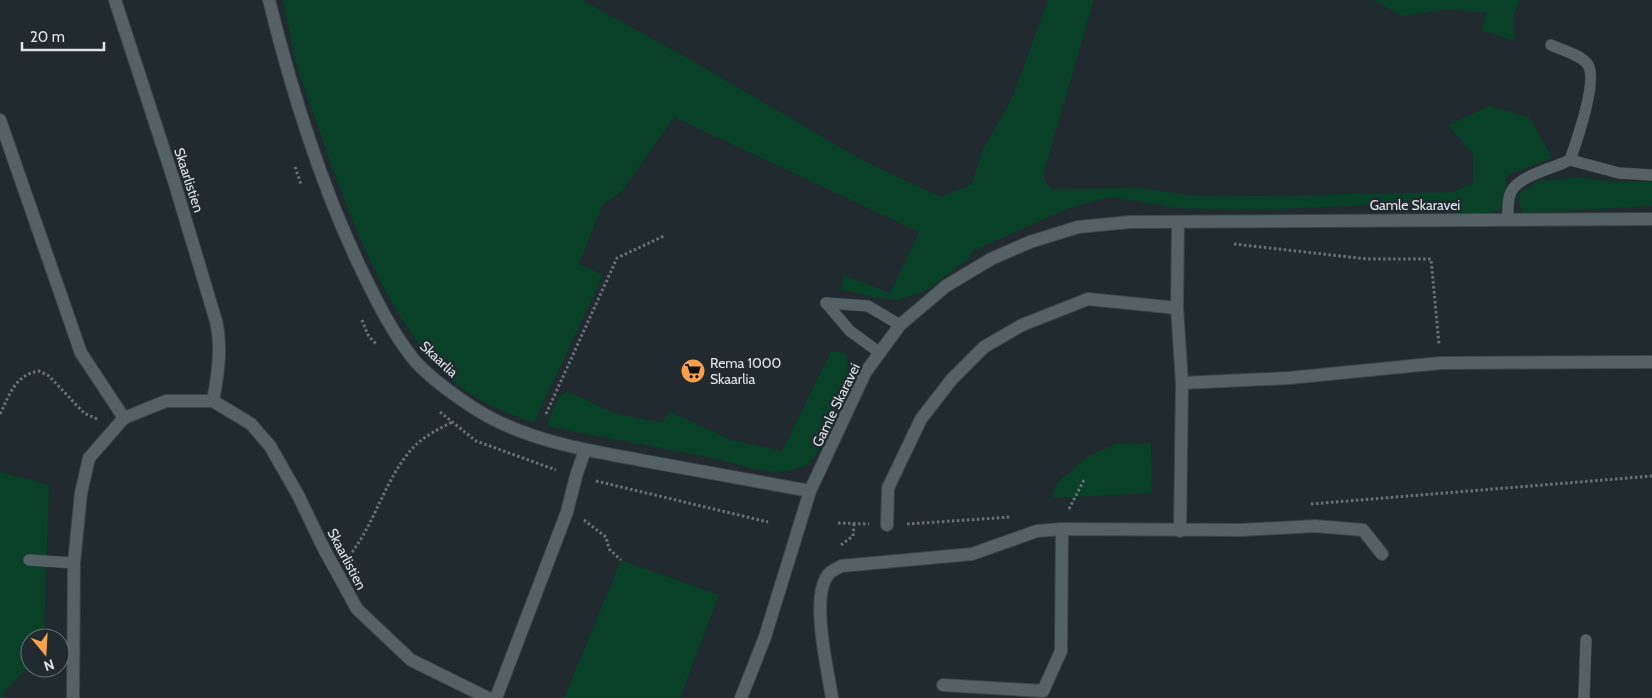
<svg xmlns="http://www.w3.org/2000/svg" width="1652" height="698" viewBox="0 0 1652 698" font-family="Cabin,sans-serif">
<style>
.green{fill:#084028}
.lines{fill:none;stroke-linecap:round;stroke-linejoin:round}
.lane-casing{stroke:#3d4549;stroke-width:12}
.street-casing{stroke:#3d4549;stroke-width:14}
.secondary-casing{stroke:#3d4549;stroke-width:14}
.path{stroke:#687075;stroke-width:3;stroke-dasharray:2.5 2.5;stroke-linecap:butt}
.lane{stroke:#566165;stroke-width:11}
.street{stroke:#566165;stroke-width:12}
.secondary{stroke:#566165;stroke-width:12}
.labels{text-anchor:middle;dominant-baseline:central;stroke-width:5;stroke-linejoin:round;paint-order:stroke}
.street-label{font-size:14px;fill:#dde3e6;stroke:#212a2f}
.poi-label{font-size:14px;fill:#dde3e6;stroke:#212a2f;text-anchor:start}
</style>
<rect width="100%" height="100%" fill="#212a2f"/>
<g class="green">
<path d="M 283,0 L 582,0 L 684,56 L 862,160 L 941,197 L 972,184 L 982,151 L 1012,98 L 1048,0 L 1094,0 L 1045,168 L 1044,179 L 1051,189 L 1141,188 L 1187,195 L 1255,196 L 1453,192 L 1473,183 L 1473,155 L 1448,125 L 1489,106 L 1529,117 L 1553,158 L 1507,175 L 1502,209 L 1480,215 L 1374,205 L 1251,210 L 1176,208 L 1111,197 L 1069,208 L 973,251 L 967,260 L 927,290 L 898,300 L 877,298 L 840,289 L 844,275 L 890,293 L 919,232 L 674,117 L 623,190 L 602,206 L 579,264 L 603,275 L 534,423 C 510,414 483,404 462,388 C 392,337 346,208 318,127 C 311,105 301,82 295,59 C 290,40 287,20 283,0 Z"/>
<polygon points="1373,0 1520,0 1514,13 1514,41 1481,30 1487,13 1449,9 1403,16"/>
<polygon points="1580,177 1613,182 1652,182 1652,206 1522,213 1517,195 1538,181"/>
<path d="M 831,351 L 846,353 C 853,380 841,390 832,414 C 826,430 820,458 804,466 C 774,480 736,463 707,457 C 653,446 599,437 546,426 L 558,398 L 567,391 L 614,413 L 663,423 L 669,411 L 731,440 L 782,451 Z"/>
<polygon points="1151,443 1152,493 1052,498 1056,484 1085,458 1115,444"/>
<polygon points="0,472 49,485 44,638 30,638 30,665 4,692 3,698 0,698"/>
<polygon points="621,560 719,595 680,698 564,698"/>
</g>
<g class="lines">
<defs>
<g id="lane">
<polyline points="1570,160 1619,173 1652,175"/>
<path d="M 1508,220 C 1508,211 1507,200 1511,192 C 1518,176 1554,168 1570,160 C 1576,143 1598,81 1588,65 C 1582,55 1562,50 1551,45"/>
<polyline points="826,303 868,306 900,325"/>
<polyline points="826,303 850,331 880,353"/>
<polyline points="29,560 74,563"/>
<polyline points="1584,698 1586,640"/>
</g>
<g id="street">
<path d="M 115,0 L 174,181 L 216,321 C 222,348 218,374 213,401"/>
<path d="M 269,0 C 292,93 320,184 362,271 C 376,300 391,330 411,356 C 426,376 468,406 491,418 C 538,443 593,451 645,461 C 700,471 755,481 810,491"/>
<polyline points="0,120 81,353 124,418 89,458 81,493 74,563 73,698"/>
<polyline points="1178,222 1177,308 1182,383 1180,531"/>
<polyline points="1182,383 1289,378 1441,363 1652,362"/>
<polyline points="124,418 166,401 213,401 251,424 270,446 298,495 324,549 357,609 411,660 488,698"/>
<polyline points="887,525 888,488 921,419 952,379 984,347 1022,325 1088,299 1177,308"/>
<polyline points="943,685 1043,691 1061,651 1062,529 1241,530 1315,526 1363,530 1382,554"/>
<polyline points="496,698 567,512 576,476 585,450"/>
<path d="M 832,698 C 828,671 810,597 828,575 C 830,571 837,569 841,566 L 972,554 L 1037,531 L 1062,529"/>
</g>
<polyline id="secondary" points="741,698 765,637 810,491 865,373 900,325 946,286 991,259 1030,242 1078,227 1130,222 1652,219"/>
</defs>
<use href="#lane" class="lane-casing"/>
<use href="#street" class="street-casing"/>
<use href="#secondary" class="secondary-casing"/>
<g class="path">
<polyline points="295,167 301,184"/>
<polyline points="1234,244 1367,259 1431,259 1439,344"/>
<polyline points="362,320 368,335 376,344"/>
<polyline points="440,412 476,441 556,470"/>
<path d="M 0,414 C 10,394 15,375 39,371 L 49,376 L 84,413 L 97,419"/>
<polyline points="546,414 617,258 664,236"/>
<polyline points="596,481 768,522"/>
<polyline points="1311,504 1652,476"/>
<polyline points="1069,509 1085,478"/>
<polyline points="584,520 606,537 609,549 621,560"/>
<polyline points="838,523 869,524"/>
<polyline points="907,524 1011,517"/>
<polyline points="841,545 853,536 854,523"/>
<path d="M 349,556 C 375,524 384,481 411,450 C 422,437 437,430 452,422"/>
</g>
<use href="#lane" class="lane"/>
<use href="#street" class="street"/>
<use href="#secondary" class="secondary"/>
</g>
<defs>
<symbol id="supermarket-disc" viewBox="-11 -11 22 22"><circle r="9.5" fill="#f9a04c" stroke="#212a2f"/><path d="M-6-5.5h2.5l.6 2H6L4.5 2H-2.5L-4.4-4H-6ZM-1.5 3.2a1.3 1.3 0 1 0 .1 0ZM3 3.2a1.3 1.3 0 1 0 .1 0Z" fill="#111"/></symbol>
</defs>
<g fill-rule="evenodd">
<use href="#supermarket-disc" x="679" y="357" width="28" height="28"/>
</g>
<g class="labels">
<g class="street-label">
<text transform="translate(189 180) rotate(72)">Skaarlistien</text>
<text x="1415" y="205">Gamle Skaravei</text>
<text transform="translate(439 359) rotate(43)">Skaarlia</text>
<text transform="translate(836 405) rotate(-64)">Gamle Skaravei</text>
<text transform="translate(347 559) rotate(62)">Skaarlistien</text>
</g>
<g class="poi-label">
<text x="710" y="363">Rema 1000<tspan x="710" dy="16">Skaarlia</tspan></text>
</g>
</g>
<g transform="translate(45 653) rotate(162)"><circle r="24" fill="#212a2f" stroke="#6c7478"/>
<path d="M0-4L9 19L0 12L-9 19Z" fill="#f9a04c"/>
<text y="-8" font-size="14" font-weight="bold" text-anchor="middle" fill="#dde3e6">N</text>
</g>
<path d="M22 42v8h82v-8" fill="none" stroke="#dde3e6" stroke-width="2.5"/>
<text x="30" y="42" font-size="15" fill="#dde3e6" stroke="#212a2f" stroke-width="4" paint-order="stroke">20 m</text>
</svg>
